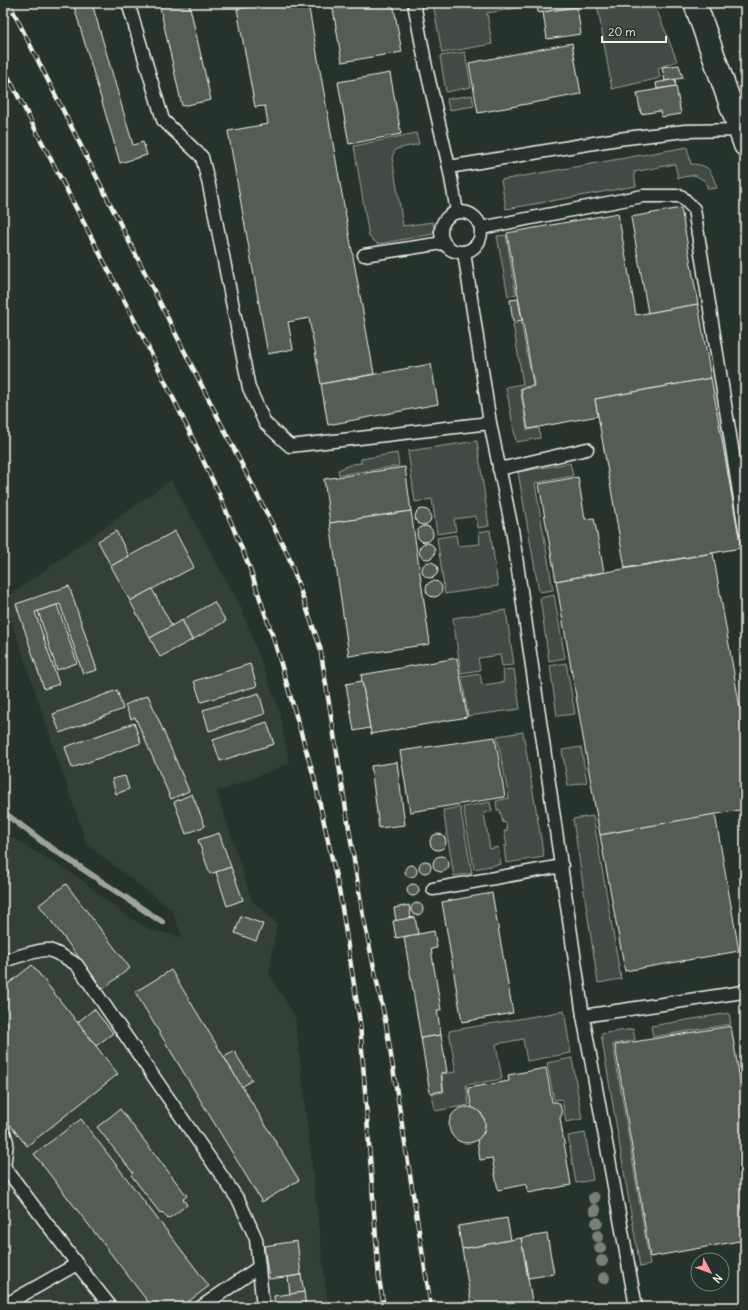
<svg xmlns="http://www.w3.org/2000/svg" width="748" height="1310" viewBox="0 0 748 1310" font-family="Delius,sans-serif">
<style>
.built{fill:#333f39}
.green{fill:#414b45;stroke:#9a9e96}
.lines{fill:none;stroke-linecap:round;stroke-linejoin:round}
.stream{stroke:#9fa39b;stroke-width:6}
.building{fill:#525c55;stroke:#f4f1e8}
.lane-casing{stroke:#f4f1e8;stroke-width:15}
.secondary-casing{stroke:#f4f1e8;stroke-width:25}
.lane{stroke:#26332d;stroke-width:12}
.secondary{stroke:#26332d;stroke-width:22}
.rail-casing{stroke:#f4f1e8;stroke-width:4.5}
.rail{stroke:#26332d;stroke-width:3;stroke-dasharray:9;stroke-linecap:butt}
.tree{fill:#7a8079}
</style>
<rect width="100%" height="100%" fill="#26332d"/>
<filter id="ink" filterUnits="userSpaceOnUse"><feTurbulence type="fractalNoise" baseFrequency=".025" numOctaves="2"/><feDisplacementMap in="SourceGraphic" scale="8" xChannelSelector="R" yChannelSelector="G"/><feConvolveMatrix kernelMatrix="1 2 1 2 8 2 1 2 1" color-interpolation-filters="sRGB"/></filter>
<g filter="url(#ink)">
<polygon class="built" points="171,480 241,607 280,713 289,764 217,792 252,901 277,923 269,974 295,1016 328,1307 3,1307 3,832 78,877 119,911 151,930 182,937 172,910 87,845 4,599"/>
<g class="green">
<polygon points="433,3 536,3 536,5 487,13 492,44 442,53"/>
<polygon points="597,3 654,3 677,61 658,68 660,78 612,89"/>
<polygon points="465,52 471,87 446,92 440,56"/>
<polygon points="472,95 474,106 449,110 447,99"/>
<polygon points="416,133 419,144 396,149 392,157 403,226 433,222 434,230 433,234 378,244 369,237 354,146"/>
<path d="M 687,147 L 691,164 C 711,165 710,170 717,188 L 708,189 L 705,181 L 695,175 L 678,178 L 675,164 L 634,172 L 636,186 L 506,209 L 501,180 Z"/>
<polygon points="506,235 516,294 508,296 497,236"/>
<polygon points="521,322 533,385 520,388 527,430 539,428 540,438 516,442 506,387 523,384 513,324"/>
<polygon points="477,441 489,526 478,528 476,516 454,519 456,531 437,534 432,499 415,502 408,451"/>
<polygon points="397,453 399,466 339,475 338,470 352,464 361,463 361,459"/>
<polygon points="570,463 573,476 535,483 553,590 539,592 518,472"/>
<polygon points="490,530 498,586 445,594 437,538 456,535 458,546 480,544 479,532"/>
<polygon points="554,595 565,658 549,661 540,598"/>
<polygon points="506,610 514,665 502,666 500,655 478,658 480,670 461,673 453,618"/>
<polygon points="566,663 575,714 557,716 550,666"/>
<polygon points="514,669 520,709 468,716 462,677 480,674 482,685 504,682 503,670"/>
<polygon points="523,732 544,857 506,863 504,846 507,846 504,831 507,831 506,822 503,823 500,810 497,810 496,801 509,798 497,736"/>
<polygon points="581,747 587,782 568,786 562,750"/>
<polygon points="490,802 492,811 484,813 490,849 498,847 501,864 474,869 463,807"/>
<polygon points="460,807 472,873 454,876 443,810"/>
<polygon points="593,816 621,979 598,983 573,819"/>
<polygon points="564,1011 571,1053 527,1061 523,1039 496,1044 502,1079 466,1085 469,1105 435,1111 432,1094 444,1092 442,1074 456,1072 449,1031"/>
<polygon points="729,1013 731,1024 653,1037 651,1026"/>
<polygon points="633,1029 635,1040 613,1044 650,1265 640,1267 601,1034"/>
<polygon points="572,1058 582,1119 566,1122 562,1099 554,1100 547,1063"/>
<polygon points="585,1133 593,1180 576,1183 568,1136"/>
</g>
<g class="lines">
<polyline class="stream" points="3,812 47,845 162,922"/>
</g>
<g class="building">
<polygon points="73,3 92,3 133,145 143,142 147,155 120,163"/>
<polygon points="159,3 189,3 211,100 182,106"/>
<polygon points="271,3 308,3 374,374 321,384 309,318 288,322 293,349 268,354 228,131 268,124 265,106 255,107 237,9"/>
<polygon points="332,3 393,3 402,52 342,62"/>
<polygon points="537,3 583,3 584,6 538,13"/>
<polygon points="577,7 581,34 547,39 543,12"/>
<polygon points="572,43 581,94 478,113 469,63"/>
<polygon points="679,65 683,78 665,81 662,67"/>
<polygon points="390,73 401,134 349,144 338,82"/>
<polygon points="675,79 676,86 657,89 656,83"/>
<polygon points="676,86 681,114 661,117 660,111 641,114 637,93"/>
<polygon points="681,208 698,304 648,313 631,217"/>
<polygon points="618,213 636,315 698,304 711,378 595,399 598,416 528,429 521,389 534,386 507,233"/>
<polygon points="518,299 522,320 513,322 510,300"/>
<polygon points="431,364 438,404 328,425 321,384"/>
<polygon points="711,378 741,548 625,568 595,399"/>
<polygon points="405,467 411,511 330,523 324,479"/>
<polygon points="578,477 585,519 594,518 604,572 556,581 539,484"/>
<circle cx="423" cy="517" r="8"/>
<polygon points="411,511 430,644 349,656 330,523"/>
<circle cx="425" cy="534" r="8"/>
<polygon points="116,531 129,556 111,566 98,541"/>
<polygon points="175,531 194,567 130,601 111,566"/>
<circle cx="427" cy="551" r="8"/>
<polygon points="713,553 745,737 745,809 600,835 556,581"/>
<circle cx="430" cy="570" r="8"/>
<circle cx="434" cy="589" r="8"/>
<polygon points="69,586 97,670 83,674 60,604 35,612 59,684 44,689 16,604"/>
<polygon points="152,589 172,626 150,638 130,601"/>
<polygon points="214,602 226,621 192,640 182,620"/>
<polygon points="57,605 77,663 57,670 38,611"/>
<polygon points="182,620 192,640 160,657 150,638"/>
<polygon points="457,658 467,717 371,734 361,675"/>
<polygon points="250,664 257,686 201,702 194,681"/>
<polygon points="362,681 370,728 354,731 346,684"/>
<polygon points="117,690 123,709 60,733 53,714"/>
<polygon points="259,693 265,714 209,731 203,710"/>
<polygon points="148,695 189,791 171,799 135,717 131,719 125,705"/>
<polygon points="267,722 274,744 220,761 213,740"/>
<polygon points="134,723 141,743 72,768 65,747"/>
<polygon points="495,737 505,797 410,812 400,751"/>
<polygon points="397,762 405,825 379,828 371,766"/>
<polygon points="125,776 129,789 116,794 112,779"/>
<polygon points="192,794 205,826 186,834 174,802"/>
<polygon points="715,814 739,951 625,971 600,835"/>
<polygon points="219,833 231,867 210,874 198,840"/>
<circle cx="438" cy="842" r="8"/>
<circle cx="441" cy="864" r="8"/>
<circle cx="425" cy="867" r="6"/>
<polygon points="3,865 9,873 3,877"/>
<circle cx="411" cy="871" r="6"/>
<polygon points="231,867 243,900 227,906 216,872"/>
<circle cx="413" cy="890" r="6"/>
<polygon points="66,884 130,968 103,989 39,905"/>
<polygon points="492,893 513,1013 462,1022 442,902"/>
<circle cx="417" cy="909" r="6"/>
<polygon points="409,905 411,918 396,921 394,908"/>
<polygon points="241,916 263,924 256,941 235,933"/>
<polygon points="415,917 418,934 396,938 393,921"/>
<polygon points="434,931 437,948 431,949 441,1010 437,1010 441,1035 421,1038 404,937"/>
<polygon points="32,965 118,1074 27,1146 3,1116 3,988"/>
<polygon points="171,970 299,1180 262,1202 135,992"/>
<polygon points="94,1009 113,1033 96,1046 78,1022"/>
<polygon points="731,1026 745,1111 745,1240 650,1257 615,1045"/>
<polygon points="441,1035 447,1072 441,1073 443,1091 430,1093 421,1038"/>
<polygon points="234,1051 252,1080 242,1087 224,1057"/>
<polygon points="546,1068 552,1102 557,1102 560,1104 562,1114 560,1118 571,1185 528,1193 527,1184 498,1190 492,1158 480,1160 477,1140 484,1133 485,1126 484,1119 481,1113 475,1109 472,1108 468,1088 509,1081 508,1075"/>
<circle cx="467" cy="1125" r="18"/>
<polygon points="120,1109 187,1196 183,1199 187,1205 168,1219 162,1212 160,1213 131,1175 133,1173 97,1127"/>
<polygon points="81,1119 209,1286 181,1307 152,1307 34,1154"/>
<polygon points="507,1218 511,1240 462,1249 458,1226"/>
<polygon points="547,1234 554,1274 528,1278 521,1238"/>
<polygon points="521,1238 533,1307 472,1307 462,1249"/>
<polygon points="297,1241 301,1275 269,1279 264,1246"/>
<polygon points="301,1275 304,1292 290,1294 288,1277"/>
<polygon points="304,1292 306,1307 275,1307 274,1296"/>
</g>
<g class="lines">
<defs>
<g id="lane">
<polyline points="414,3 426,67 449,167 457,212"/>
<polyline points="129,6 163,120 202,157 209,185 249,388 265,423 290,446 490,423"/>
<polyline points="449,167 618,139 685,131 745,130"/>
<circle cx="461" cy="232" r="20"/>
<polyline points="481,228 643,196 681,196 694,209 745,530"/>
<polyline points="464,252 490,423 512,529 583,1016 636,1307"/>
<polyline points="364,255 443,243"/>
<polyline points="499,469 587,449"/>
<polyline points="433,889 562,866"/>
<path d="M 3,962 C 10,958 42,949 49,950 C 59,953 68,959 77,965 L 239,1201 L 256,1239 L 263,1307"/>
<polyline points="583,1016 743,992 745,989"/>
<polyline points="3,1129 7,1142 4,1167 3,1168"/>
<polyline points="3,1165 77,1264 111,1307"/>
<polyline points="3,1306 77,1264"/>
<polyline points="201,1307 259,1267"/>
</g>
<polyline id="secondary" points="695,3 745,145"/>
</defs>
<use href="#lane" class="lane-casing"/>
<use href="#secondary" class="secondary-casing"/>
<use href="#lane" class="lane"/>
<use href="#secondary" class="secondary"/>
<defs>
<g id="rail">
<polyline points="9,3 207,396 288,555 320,647 363,916 386,1024 431,1307"/>
<polyline points="3,67 142,335 182,416 220,496 249,566 274,640 314,777 340,895 360,1023 379,1279 384,1307"/>
</g>
</defs>
<use href="#rail" class="rail-casing"/>
<use href="#rail" class="rail"/>
</g>
<g class="tree">
<circle cx="594" cy="1198" r="6"/>
<circle cx="595" cy="1210" r="6"/>
<circle cx="597" cy="1223" r="6"/>
<circle cx="598" cy="1236" r="6"/>
<circle cx="600" cy="1248" r="6"/>
<circle cx="602" cy="1261" r="6"/>
<circle cx="604" cy="1278" r="6"/>
</g>
</g>
<rect width="748" height="1310" fill="none" stroke="#26332d" stroke-width="16"/>
<rect x="8" y="8" width="732" height="1294" fill="none" stroke="#f4f1e8" stroke-width="1.5" filter="url(#ink)"/>
<g transform="translate(710 1272) rotate(131)"><circle r="19" fill="#26332d" stroke="#787f78"/>
<path d="M0-3L7 15L0 10L-7 15Z" fill="#ff9aa2"/>
<text y="-6" font-size="11" font-weight="bold" text-anchor="middle" fill="#f4f1e8">N</text>
</g>
<path d="M602 36v6h64v-6" fill="none" stroke="#f4f1e8" stroke-width="2"/>
<text x="608" y="36" font-size="12" fill="#f4f1e8" stroke="#26332d" stroke-width="3" paint-order="stroke">20 m</text>
</svg>
